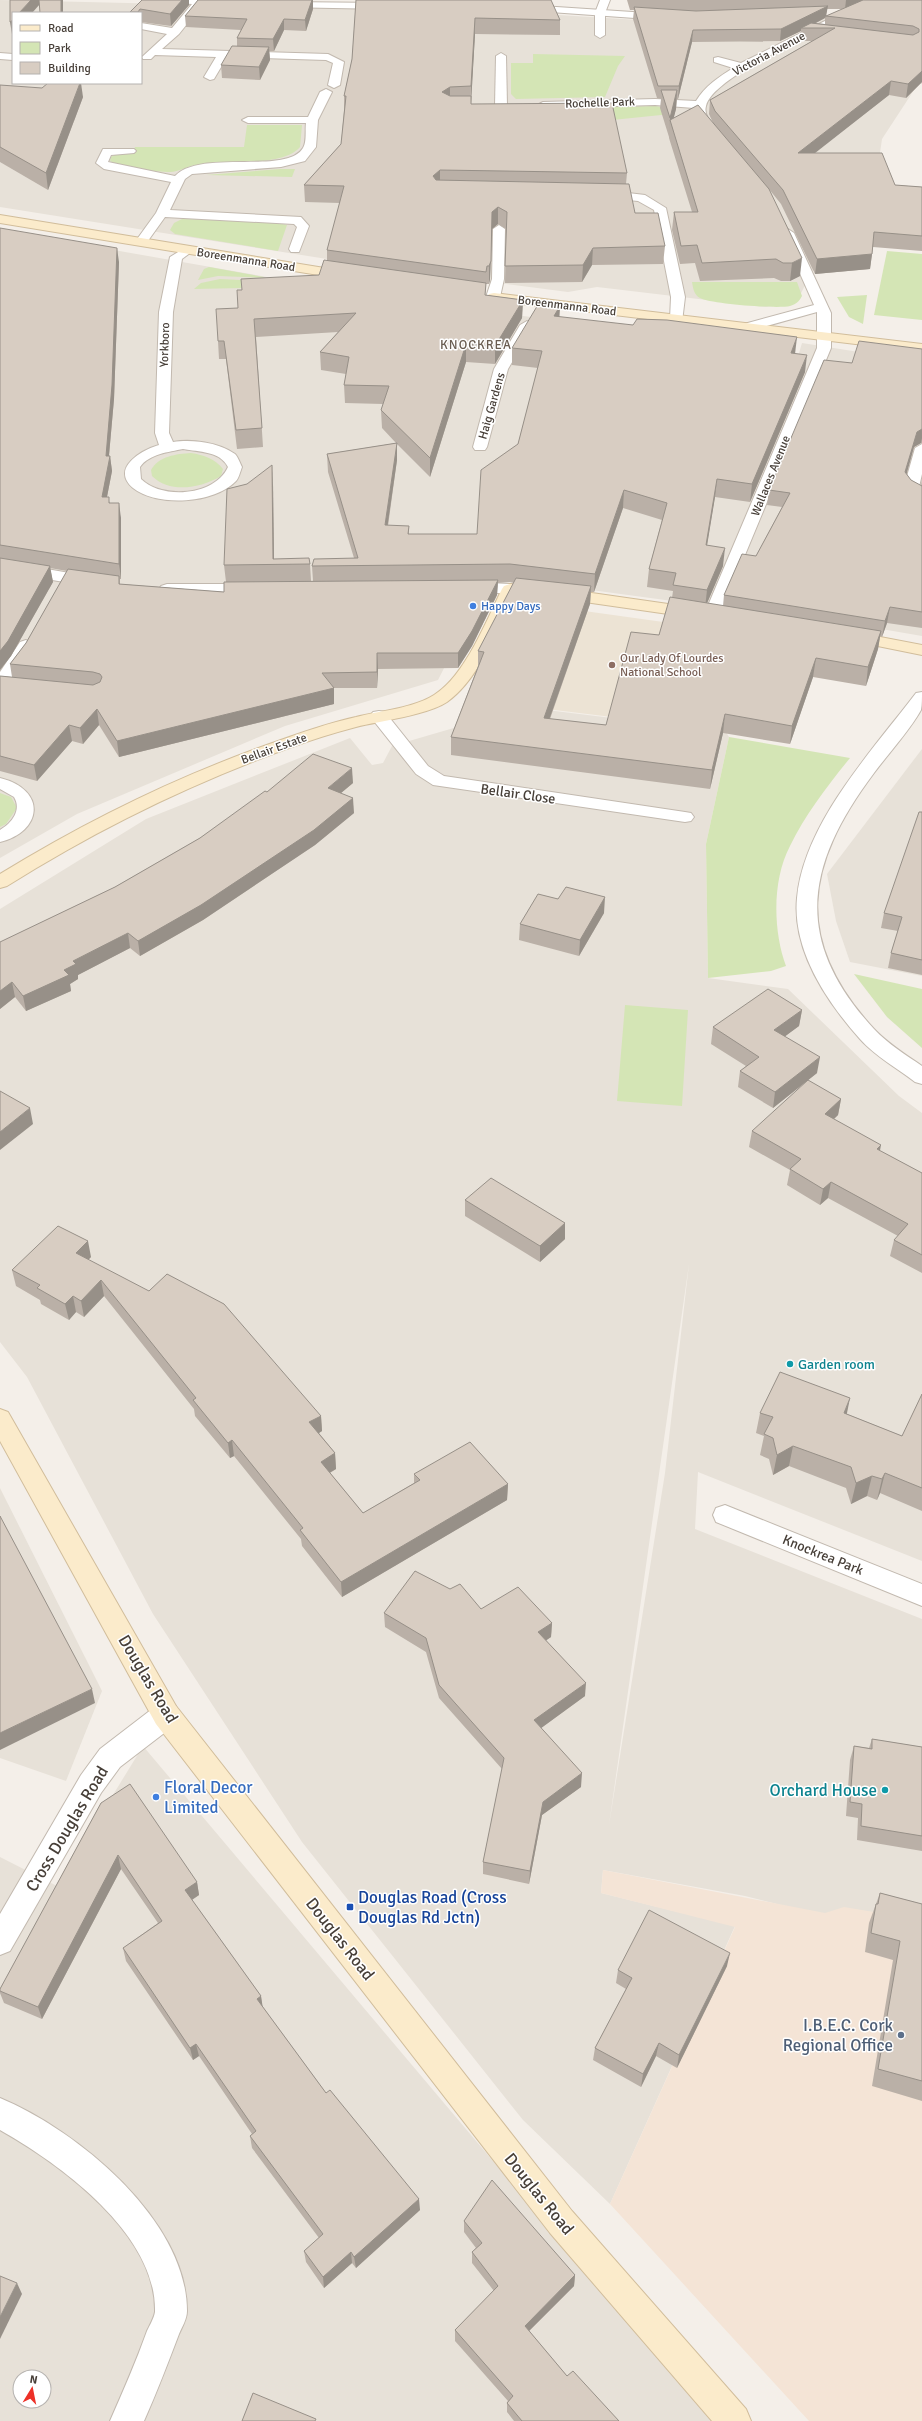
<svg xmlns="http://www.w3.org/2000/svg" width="922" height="2421" viewBox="0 0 922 2421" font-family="Signika,sans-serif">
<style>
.residential{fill:#e7e1d8;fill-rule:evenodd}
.commercial{fill:#f4e4d6}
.education{fill:#ece3d4}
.green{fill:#d4e5b5}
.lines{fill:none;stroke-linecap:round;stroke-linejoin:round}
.lane-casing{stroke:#c2b9af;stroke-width:2}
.street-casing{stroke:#c2b9af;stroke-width:2}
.secondary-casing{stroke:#d1bd9b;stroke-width:2}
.lane{fill:#fff;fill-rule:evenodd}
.street{fill:#fff;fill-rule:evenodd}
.secondary{fill:#fbebcb;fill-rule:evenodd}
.wall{fill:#bab0a7;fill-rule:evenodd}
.shaded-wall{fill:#979088}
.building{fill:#d8cdc2;stroke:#979088}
.shop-dot{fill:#3f7fe0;stroke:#fff;stroke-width:1.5}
.education-dot{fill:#8d6e63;stroke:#fff;stroke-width:1.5}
.culture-dot{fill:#0f9aa8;stroke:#fff;stroke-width:1.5}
.transit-dot{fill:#1a4fb4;stroke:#fff;stroke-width:1.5}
.service-dot{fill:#5c6f8a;stroke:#fff;stroke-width:1.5}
.labels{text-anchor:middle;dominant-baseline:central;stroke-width:3;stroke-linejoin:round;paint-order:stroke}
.far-street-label{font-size:12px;fill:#473f38;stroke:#fff}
.far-shop-label{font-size:12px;fill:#366cbe;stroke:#fff;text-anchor:start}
.far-education-label{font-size:12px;fill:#785e54;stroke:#fff;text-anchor:start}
.far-quarter-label{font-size:13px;letter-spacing:1px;fill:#695c50;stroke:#fff}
.street-label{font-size:14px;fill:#473f38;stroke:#fff}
.culture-label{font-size:14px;fill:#0d838f;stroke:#fff;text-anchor:start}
.near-street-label{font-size:17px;fill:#473f38;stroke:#fff}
.near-shop-label{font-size:17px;fill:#366cbe;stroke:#fff;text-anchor:start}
.near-culture-label{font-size:17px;fill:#0d838f;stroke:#fff;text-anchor:end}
.near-transit-label{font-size:17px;fill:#164399;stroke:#fff;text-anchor:start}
.near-service-label{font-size:17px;fill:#4e5e75;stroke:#fff;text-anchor:end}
</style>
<rect width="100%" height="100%" fill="#f4efe9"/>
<g class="residential">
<path d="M 0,0 L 511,12 L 702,24 L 818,17 L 922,2 L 922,84 L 918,84 L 882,139 L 874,194 L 821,254 L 796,303 L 766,307 L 597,287 L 568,292 L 396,270 L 0,207 ZM 13,13 L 141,13 L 141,83 L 13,83 Z"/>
<polygon points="0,230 387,298 622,329 794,370 802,343 922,362 922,636 771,610 686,600 680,602 554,585 488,581 438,680 285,726 77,814 0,858"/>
<path d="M 474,701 L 726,732 L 729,737 L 706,844 L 708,978 L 788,989 L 899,1096 L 922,1113 L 922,1561 L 698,1472 L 695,1529 L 922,1619 L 922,1929 L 825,1916 L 745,1896 L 603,1870 L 601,1893 L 735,1926 L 610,2204 L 523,2120 L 302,1842 L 153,1614 L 27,1377 L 0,1342 L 0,909 L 146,819 L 350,738 L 372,765 L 383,763 L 392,746 L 464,725 ZM 689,1264 L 665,1473 L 609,1825 Z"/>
<polygon points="922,749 922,976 850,962 836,921 827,874"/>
<polygon points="0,1488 102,1691 66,1781 0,1758"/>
<path d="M 143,1746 L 712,2421 L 0,2421 L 0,1857 L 57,1886 ZM 20,2377 L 44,2377 L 44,2401 L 20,2401 Z"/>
</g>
<polygon class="commercial" points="603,1870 825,1913 844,1907 874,1912 922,1925 922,2421 809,2421 610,2204 735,1927 601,1893"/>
<polygon class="education" points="570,609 735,632 726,731 473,700"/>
<g class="green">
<polygon points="533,54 625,56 618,66 605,97 516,99 511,94 511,63 533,63"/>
<polygon points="656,106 670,109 671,114 583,123 606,107"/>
<path d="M 247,125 L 302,125 L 300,147 C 284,167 222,161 196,165 C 187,166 179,172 170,172 C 156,172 123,168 110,161 L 111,157 L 116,154 L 133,153 L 135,147 L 244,147 Z"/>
<polygon points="280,169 295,169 292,177 206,175"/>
<polygon points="182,219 267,221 287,225 278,251 175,234 170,230 174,223"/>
<polygon points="887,251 922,254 922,320 874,315"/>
<polygon points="209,267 264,277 265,278 218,276 198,280 204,269"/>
<polygon points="220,279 264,281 304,287 194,289 201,283"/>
<path d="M 692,282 L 797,282 L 802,296 C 799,302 796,304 790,306 C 778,309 711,304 700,298 C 694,295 693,288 692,282 Z"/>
<polygon points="867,295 863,324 849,317 837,297"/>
<path d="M 191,453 C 204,455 215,459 223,469 L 221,476 C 201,488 170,494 152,476 L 151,470 C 159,456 176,454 191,453 Z"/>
<path d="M 729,737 L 850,758 C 828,785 805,815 790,846 C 772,880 773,931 786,966 L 771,971 L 708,978 L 706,844 Z"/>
<polygon points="0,793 11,797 17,808 6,824 0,827"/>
<polygon points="854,974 922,989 922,1048 887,1017"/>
<polygon points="625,1005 688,1010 682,1106 617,1101"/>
</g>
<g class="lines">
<defs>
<g id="lane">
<polygon points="600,0 610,0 605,13 605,35 600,38 595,35 595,13"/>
<polygon points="26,640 34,645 6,687 0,689 0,672 20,642"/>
<path d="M 0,778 C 48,790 42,832 0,842 L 0,830 C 12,823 22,810 14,797 L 0,789 Z"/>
</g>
<g id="street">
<polygon points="172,0 232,0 233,2 228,5 203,4 179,34 162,49 328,54 344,62 340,85 334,88 328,85 333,63 326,60 227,57 214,79 210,80 204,77 216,57 155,55 151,59 143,59 142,57 167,34 141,29 141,23 172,28 192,4 177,3"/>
<polygon points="284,2 386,3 391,6 386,9 280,7 279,5"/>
<polygon points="526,5 663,14 668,17 663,20 522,10 522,6"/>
<path d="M 827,20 L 831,21 L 831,25 C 805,38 712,79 706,106 C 703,116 713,125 718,133 L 716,135 L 708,135 C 701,127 695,119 694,108 L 655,105 L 543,108 L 537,105 L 543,102 L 655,99 L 696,101 C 705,86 719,77 733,68 L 714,62 L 714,58 L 718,57 L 741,63 Z"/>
<polygon points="0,53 13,54 13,60 0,59"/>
<polygon points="501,53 506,56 507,106 501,109 495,106 496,56"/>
<path d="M 326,89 L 332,92 L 318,120 L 316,147 L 305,161 L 281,167 L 192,174 L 185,179 L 170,210 L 301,217 L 309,226 L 299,252 L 291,252 L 289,249 L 297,227 L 294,224 L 165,217 L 145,245 L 137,245 L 135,242 L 156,213 L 171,182 L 104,169 L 96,163 L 103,149 L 134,149 L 136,151 L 134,153 L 111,155 L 108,162 L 175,176 C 201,149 287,175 303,148 C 307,142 305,130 306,123 L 248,123 L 242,120 L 248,117 L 308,117 L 320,92 Z"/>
<polygon points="603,190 645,195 666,208 685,297 682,322 672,322 670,319 671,297 654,210 638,201 599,197 597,194 599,191"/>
<polygon points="499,225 505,229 504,279 500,297 493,301 486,297 492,279 493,229"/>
<polygon points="788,229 794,233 831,313 831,348 720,615 718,618 706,618 704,615 817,348 817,312 749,331 742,327 744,324 814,305 782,233"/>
<path d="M 188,246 L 194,250 L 182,259 L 173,312 L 169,433 L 173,442 C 191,439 219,442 235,454 C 238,457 240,463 242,467 C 240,472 239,478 236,481 C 214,504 157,507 133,488 C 110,468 142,450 159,445 L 155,433 L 159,312 L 170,257 ZM 183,449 C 199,452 220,451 228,467 C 215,496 162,500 141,479 L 140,467 C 149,454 169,452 183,449 Z"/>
<polygon points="527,321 534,325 508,369 487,447 485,450 475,450 473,447 494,369 520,325"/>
<polygon points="922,444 922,474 919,487 922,489 922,501 909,494 904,487 915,448"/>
<polygon points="0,561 93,577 99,579 101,582 99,585 93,587 0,571"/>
<polygon points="467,582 510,584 516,586 518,589 516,592 510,594 461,590 459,587 461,584"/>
<polygon points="167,584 253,584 259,586 261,589 259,592 253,594 161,592 159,589 161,586"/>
<path d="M 922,692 C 922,697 922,705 921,710 C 910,730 888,754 874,773 C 805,865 792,940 874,1029 C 888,1044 906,1055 922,1066 L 922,1084 L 915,1082 C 897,1068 875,1056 860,1039 C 827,1002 792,950 797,898 C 804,823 872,751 916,693 Z"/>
<polygon points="379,711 385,712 428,766 444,776 685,812 691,813 694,817 691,821 685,822 433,785 416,774 373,720 370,716 373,712"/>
<polygon points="725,1505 922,1584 922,1606 716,1522 713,1515 716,1508"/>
<polygon points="166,1703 176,1706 179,1715 176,1724 120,1767 101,1793 10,1951 0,1955 0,1914 81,1775 100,1749 156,1706"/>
<path d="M 0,2098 C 77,2130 187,2220 187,2311 C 187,2319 182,2327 179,2334 C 168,2363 157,2392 144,2421 L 110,2421 C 123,2391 136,2362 147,2331 C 150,2325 154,2318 155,2312 C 157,2234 60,2164 0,2130 Z"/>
</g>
<g id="secondary">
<polygon points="0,215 349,272 355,276 349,280 0,223"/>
<polygon points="494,293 922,344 922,352 489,300 487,297 489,294"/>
<path d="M 510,584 L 557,588 L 696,608 L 702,610 L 704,613 L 702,616 L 696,618 L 557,598 L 515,594 C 499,628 479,679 447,702 C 428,715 379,721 356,727 C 333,733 311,740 289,748 C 190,784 96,830 7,886 L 0,888 L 0,874 C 88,820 180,775 278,741 C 303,732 329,723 356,717 C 379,711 414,708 434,695 C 465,676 486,621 502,589 L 504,586 Z"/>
<polygon points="849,631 922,645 922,655 843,639 841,636 843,633"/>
<polygon points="0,1409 8,1412 176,1706 572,2211 746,2409 751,2421 712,2421 550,2233 156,1724 0,1441"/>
</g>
</defs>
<use href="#lane" class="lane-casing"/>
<use href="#street" class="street-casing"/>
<use href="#secondary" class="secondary-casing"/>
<use href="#lane" class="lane"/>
<use href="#street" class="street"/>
<use href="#secondary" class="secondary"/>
</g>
<g class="wall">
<polygon points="142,0 189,5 171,26 141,22 141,13 130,13 130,12"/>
<polygon points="198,0 316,0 313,0 313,9 306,31 284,30 274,51 269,51 270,60 260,80 222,78 221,65 237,46 237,38 241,30 186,27 185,16"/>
<path d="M 356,0 L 560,20 L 560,35 L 475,34 L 471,104 L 627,173 L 626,184 L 635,213 L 665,246 L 663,264 L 592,265 L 582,282 L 505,283 L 506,229 L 498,224 L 492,229 L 490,279 L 489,284 L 486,284 L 485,295 L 523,300 L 522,318 L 495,364 L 466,362 L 430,477 L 397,444 L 397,460 L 388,526 L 409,526 L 409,534 L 477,534 L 518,444 L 538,368 L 512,365 L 512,348 L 560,306 L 559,317 L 795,353 L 805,372 L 750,502 L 715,497 L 707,546 L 723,566 L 707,603 L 723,606 L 724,595 L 756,556 L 782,507 L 767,505 L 769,490 L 852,363 L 922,349 L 922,443 L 921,443 L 914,447 L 906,474 L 911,480 L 921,486 L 922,479 L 922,628 L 887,623 L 882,637 L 880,636 L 878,649 L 866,686 L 813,677 L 790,744 L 723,733 L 710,789 L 451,755 L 451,737 L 478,666 L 478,651 L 514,583 L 510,582 L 498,583 L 497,595 L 472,646 L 458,668 L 378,669 L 377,688 L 334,688 L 334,704 L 119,757 L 99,725 L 83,744 L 72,741 L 37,781 L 0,771 L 0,676 L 12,677 L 10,664 L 26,643 L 67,571 L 50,568 L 53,582 L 11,656 L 0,670 L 0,228 L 119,262 L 114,399 L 109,456 L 110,456 L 112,471 L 107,497 L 110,503 L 121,518 L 121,579 L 120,579 L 120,584 L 224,592 L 226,582 L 224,565 L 273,484 L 274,559 L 310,564 L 311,581 L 313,581 L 312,566 L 354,558 L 328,472 L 327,454 L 396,443 L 382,428 L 381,410 L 383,404 L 345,403 L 344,385 L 346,374 L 321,370 L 320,352 L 338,332 L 256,337 L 263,447 L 237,449 L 226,359 L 219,359 L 218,341 L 238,308 L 242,290 L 319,275 L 327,261 L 327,250 L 340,203 L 305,202 L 304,185 L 341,144 L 344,111 L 344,96 L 352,59 ZM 623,508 L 662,520 L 649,569 L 647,587 L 673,591 L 672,598 L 659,635 L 606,725 L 550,719 L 590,604 L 591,592 L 594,592 Z"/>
<path d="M 627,0 L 922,0 L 922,82 L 906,98 L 889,95 L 814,153 L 895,185 L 922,187 L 922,251 L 873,247 L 870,269 L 815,274 L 781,204 L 769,189 L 800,276 L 790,281 L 781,281 L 774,278 L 700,281 L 695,263 L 680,264 L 672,230 L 674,212 L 692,212 L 669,138 L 669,135 L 669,137 L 660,108 L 661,99 L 657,98 L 633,19 L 634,10 L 630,10 ZM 827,9 L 843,9 L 826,16 ZM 825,18 L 825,24 L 816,23 ZM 801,31 L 800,41 L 812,41 L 710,100 L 709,114 L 713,123 L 673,119 L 676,109 L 677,99 L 678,99 L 692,42 L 780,41 Z"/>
<polygon points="0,85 83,97 48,190 0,162"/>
<polygon points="353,783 341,793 354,813 315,845 203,920 140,956 130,948 78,975 78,979 70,984 71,991 26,1011 15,997 0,1009 5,940 115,887 200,838 267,792"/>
<polygon points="922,812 922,975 888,968 891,953 898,931 881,928 884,913"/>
<polygon points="558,899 604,913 579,956 519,940 520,924"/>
<polygon points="802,1010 799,1026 785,1036 817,1073 773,1108 738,1087 740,1071 746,1066 711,1044 713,1027"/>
<polygon points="841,1099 838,1115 834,1119 880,1151 922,1173 922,1273 890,1256 894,1240 898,1236 828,1198 820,1205 787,1185 790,1170 749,1147 752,1131"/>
<polygon points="465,1200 565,1223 565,1239 540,1262 465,1216"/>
<polygon points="91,1257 88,1260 321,1416 322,1431 319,1433 335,1453 336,1469 330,1473 363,1513 414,1483 414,1474 508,1484 507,1500 342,1597 302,1546 301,1539 234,1456 230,1458 195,1416 194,1409 104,1296 84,1317 76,1312 69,1320 41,1304 40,1300 16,1286 12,1270"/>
<polygon points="922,1394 922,1511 880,1493 877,1500 867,1496 851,1504 846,1488 789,1466 773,1475 769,1459 760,1455 764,1436 756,1433 760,1413 847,1414 902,1436"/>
<polygon points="481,1609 552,1623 551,1637 546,1640 585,1696 541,1728 581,1787 542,1815 529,1884 483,1874 483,1862 502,1769 439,1698 426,1652 385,1627 384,1613"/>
<polygon points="872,1739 922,1747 922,1851 857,1840 858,1818 846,1816 850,1760 854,1746 869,1748"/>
<polygon points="101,1803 197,1882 199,1895 192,1900 261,1996 262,2006 326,2093 420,2210 356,2268 352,2263 324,2288 306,2262 304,2251 319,2238 252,2148 250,2136 252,2134 199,2056 193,2060 126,1961 123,1948 158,1923 121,1869 42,2019 4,2003 0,1993 0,1989"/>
<polygon points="880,1893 922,1904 922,2101 872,2086 893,1960 865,1952 869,1923"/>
<polygon points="727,1966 677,2068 656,2056 641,2087 593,2060 595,2048 626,1989 616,1983 618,1970"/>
<polygon points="464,2221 575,2275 574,2286 529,2331 567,2376 619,2421 514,2421 507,2412 507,2403 508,2401 455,2341 455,2330 494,2291 472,2263 472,2252 476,2248 464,2232"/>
</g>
<g class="shaded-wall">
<polygon points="31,0 39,0 40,4 32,13 19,13"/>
<rect x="61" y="0" width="2" height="13"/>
<polygon points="182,0 189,0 189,5 171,26 170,14"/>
<polygon points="312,0 313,0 313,9 306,31 305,20"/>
<polygon points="846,0 871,0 845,9"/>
<polygon points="828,6 826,16 825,18 806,28 801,28 801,31 780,41 781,29"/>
<polygon points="475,18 475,34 471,103 471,86"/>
<polygon points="284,19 284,30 274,51 273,39"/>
<polygon points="13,20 13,33 12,34 10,22"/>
<polygon points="693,30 692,42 678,99 679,86"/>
<polygon points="269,47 270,60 260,80 259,67"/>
<polygon points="922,71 922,82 906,98 908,84"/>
<polygon points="891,81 889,95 796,168 798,153"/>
<polygon points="80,83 81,83 83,97 48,190 46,173"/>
<polygon points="450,87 450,104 442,92"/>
<polygon points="677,90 676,109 672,125 670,120 669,137 670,118"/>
<polygon points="440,170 440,186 433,176"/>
<polygon points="498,207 498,224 492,229 490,279 489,284 489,266 492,212"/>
<polygon points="117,248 119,262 114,399 108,466 110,456 112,471 104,512 102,497 106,456"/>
<polygon points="593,248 592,265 582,282 583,265"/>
<polygon points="872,254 870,269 815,274 817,259"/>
<polygon points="802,258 800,276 790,281 792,263"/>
<polygon points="523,300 522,318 495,364 495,346"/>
<polygon points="560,306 559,323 554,316"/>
<polygon points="797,337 795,354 791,353"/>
<polygon points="466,344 466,362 430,477 430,458"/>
<polygon points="807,355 805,372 750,502 752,484"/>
<polygon points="922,429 922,438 921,443 914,447 903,487 905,472 917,432"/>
<polygon points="397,443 397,460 385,543 385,525"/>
<polygon points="272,465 273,484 274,565 273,559"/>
<polygon points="717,479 715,497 704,563 706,545"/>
<polygon points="624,490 623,508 594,592 595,574"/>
<polygon points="119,503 121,518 121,579 119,564"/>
<polygon points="725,548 723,566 705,608 707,590"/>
<polygon points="50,566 53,582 11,656 0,670 0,651"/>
<polygon points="498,580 497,595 472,646 458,668 458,653"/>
<polygon points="591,586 590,604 543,737 544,718"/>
<polygon points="890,607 887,623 882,637 885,621"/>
<polygon points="881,631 878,649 866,686 868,667"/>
<polygon points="377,653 378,669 377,688"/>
<polygon points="816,658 813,677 790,744 792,726"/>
<polygon points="334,688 334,704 119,757 117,741"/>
<polygon points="97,709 99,725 83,744 80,728"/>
<polygon points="725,714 723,733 710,789 712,770"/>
<polygon points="69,725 72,741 37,781 34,765"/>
<polygon points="352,768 353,783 329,803 328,788"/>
<polygon points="353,798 354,813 315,845 203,920 140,956 138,941"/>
<polygon points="605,897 604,913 579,956 580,940"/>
<polygon points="128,933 130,948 78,975 78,979 70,984 71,991 26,1011 23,996 64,970 73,961"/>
<polygon points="12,982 15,997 0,1009 0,991"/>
<polygon points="802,1010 799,1026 772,1046 774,1030"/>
<polygon points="820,1057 817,1073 773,1108 775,1092"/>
<polygon points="841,1099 838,1115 822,1130 825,1114"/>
<polygon points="30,1108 33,1124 0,1150 0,1132"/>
<polygon points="881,1145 878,1161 877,1149"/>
<polygon points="831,1182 828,1198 820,1205 823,1189"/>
<polygon points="565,1223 565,1239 540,1262 540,1246"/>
<polygon points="88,1241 91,1257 79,1269 76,1253"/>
<polygon points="101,1280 104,1296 84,1317 81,1301"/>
<polygon points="73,1296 76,1312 69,1320 65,1304"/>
<polygon points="850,1398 846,1418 844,1413"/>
<polygon points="321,1416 322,1431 311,1438 309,1422"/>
<polygon points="232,1440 234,1456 230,1458 228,1443"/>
<polygon points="793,1446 789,1466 773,1475 777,1455"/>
<polygon points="335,1453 336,1469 322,1477 321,1462"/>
<polygon points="885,1473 880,1493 877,1500 882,1479"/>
<polygon points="872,1476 867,1496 851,1504 856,1483"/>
<polygon points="508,1484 507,1500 342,1597 341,1582"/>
<polygon points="552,1623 551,1637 538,1646 538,1632"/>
<polygon points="586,1683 585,1696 533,1734 534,1720"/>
<polygon points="92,1689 95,1703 0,1750 0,1733"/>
<polygon points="582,1773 581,1787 542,1815 529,1884 530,1871 543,1802"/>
<polygon points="118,1855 121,1869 42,2019 38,2007"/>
<polygon points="197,1882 199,1895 187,1903 185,1890"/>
<polygon points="730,1953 727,1966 677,2068 679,2055"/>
<polygon points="261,1996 263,2009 257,1999"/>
<polygon points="659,2043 656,2056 641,2087 643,2074"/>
<polygon points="196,2044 199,2056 193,2060 190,2048"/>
<polygon points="419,2199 420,2210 356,2268 354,2257"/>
<polygon points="351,2252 352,2263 324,2288 323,2277"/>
<polygon points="575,2275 574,2286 524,2336 525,2326"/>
<polygon points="17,2283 22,2294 0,2339 0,2317"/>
</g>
<g class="building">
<polygon points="10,0 31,0 19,13 13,13 13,20 10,22"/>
<polygon points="39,0 61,0 61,13 40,13"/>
<polygon points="142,0 182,0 170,14 140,9 138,12 130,12"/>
<polygon points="198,0 312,0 305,20 284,19 273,39 237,38 247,19 185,16"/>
<polygon points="356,0 551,0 560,20 475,18 471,86 450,87 442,92 450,96 471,96 471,104 612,103 627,173 440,170 433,176 436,180 629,184 635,213 658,213 665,246 593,248 583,265 505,266 507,212 498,207 492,212 491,261 489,266 487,266 486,272 327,250 344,186 304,185 341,144 346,96 344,96 352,59"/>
<polygon points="863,0 922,0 922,71 908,84 891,81 798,153 882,153 895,185 922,187 922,236 874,232 872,254 817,259 783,190 715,111 710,100 835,28 801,28 811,23 913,35 919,32 919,29 913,26 826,16"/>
<polygon points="828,6 781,29 693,30 679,86 658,86 634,7 696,11"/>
<polygon points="232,46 269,47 259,67 221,65"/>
<polygon points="48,83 80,83 46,173 0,147 0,85 42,88"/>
<polygon points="661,90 677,90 670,118"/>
<polygon points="698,105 769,189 802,258 792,263 783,263 776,259 702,263 697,245 681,246 674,212 698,212 670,120"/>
<polygon points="0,228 117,248 112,385 106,456 110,456 102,497 109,497 109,503 119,503 119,564 0,545"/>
<polygon points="324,260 486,283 485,295 523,300 495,346 466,344 430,458 381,410 389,386 344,385 349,357 320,352 356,313 254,319 262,428 236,430 224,341 218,341 216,309 238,308 237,290 242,290 241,279 319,275"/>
<polygon points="539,303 560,306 554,316 633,325 637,319 667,320 797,337 791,353 807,355 752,484 717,479 706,545 725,548 707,590 673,585 676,573 649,569 667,503 624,490 595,574 510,564 312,566 314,559 358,558 327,454 397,443 385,525 409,526 408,534 477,534 481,470 518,444 542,351 512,348"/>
<polygon points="859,341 922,349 922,429 917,432 905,472 911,480 922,486 922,612 890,607 885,621 724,595 742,554 756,556 790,493 769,490 824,360 852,363"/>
<polygon points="272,465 273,559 309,558 310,564 224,565 227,489 247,484"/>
<polygon points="0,558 50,566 8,641 0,651"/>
<polygon points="68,569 119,576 119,584 224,592 224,582 498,580 472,631 458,653 377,653 377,672 322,673 334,688 117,741 97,709 80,728 69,725 34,765 0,756 0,676 93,685 100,682 102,677 100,674 93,672 10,664 26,643"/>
<polygon points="516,578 591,586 544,718 606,725 631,632 659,635 670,597 881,631 868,667 816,658 792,726 725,714 712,770 451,737 484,652 478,651"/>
<polygon points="313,754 352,768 328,788 353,798 314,830 201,905 138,941 128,933 73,961 76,964 64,970 69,975 23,996 12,982 0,991 0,942 115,887 200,838 265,791 267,792"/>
<polygon points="919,812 922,812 922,960 891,953 902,917 884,913"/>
<polygon points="566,887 605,897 580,940 520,924 538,894 558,899"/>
<polygon points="768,989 802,1010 774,1030 820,1057 775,1092 740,1071 759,1057 713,1027"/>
<polygon points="808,1080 841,1099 825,1114 881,1145 877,1149 922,1173 922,1255 894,1240 908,1224 831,1182 823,1189 790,1169 801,1159 752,1131"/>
<polygon points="0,1091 30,1108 0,1132"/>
<polygon points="491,1178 565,1223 540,1246 465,1200"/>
<polygon points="58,1226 88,1241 76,1253 149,1291 167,1274 224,1304 321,1416 309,1422 335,1453 321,1462 363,1513 420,1480 414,1474 470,1442 508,1484 341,1582 300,1530 303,1528 232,1440 228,1443 193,1400 196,1398 101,1280 81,1301 73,1296 65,1304 37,1288 40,1285 12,1270"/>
<polygon points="780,1372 850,1398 844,1413 902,1436 922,1394 922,1488 885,1473 882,1479 872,1476 856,1483 851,1467 793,1446 777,1455 773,1438 764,1434 773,1417 760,1413"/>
<polygon points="0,1516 92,1689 0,1733"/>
<polygon points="415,1571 450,1589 460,1584 481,1609 518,1587 552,1623 538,1632 586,1683 534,1720 582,1773 543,1802 530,1871 483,1862 504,1758 439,1685 426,1638 384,1613"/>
<polygon points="872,1739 922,1747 922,1836 861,1826 862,1804 850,1802 854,1746 872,1749"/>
<polygon points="130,1784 197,1882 185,1890 261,1996 257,1999 326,2093 330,2090 419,2199 354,2257 351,2252 323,2277 304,2251 323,2234 250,2136 256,2131 196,2044 190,2048 123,1948 162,1921 118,1855 38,2007 0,1991 0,1989 101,1803"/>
<polygon points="880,1893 922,1904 922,2081 878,2069 900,1941 871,1933 876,1904 878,1904"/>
<polygon points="649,1910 730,1953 679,2055 659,2043 643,2074 595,2048 632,1978 618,1970"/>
<polygon points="492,2180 575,2275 525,2326 567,2376 573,2371 619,2421 522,2421 507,2403 513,2396 455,2330 498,2286 472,2252 482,2243 464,2221"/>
<polygon points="0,2276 17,2283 0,2317"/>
<polygon points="253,2393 316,2419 315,2421 242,2421"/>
</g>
<g class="shop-dot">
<circle cx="473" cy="606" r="4"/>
<circle cx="156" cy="1797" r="4"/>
</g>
<circle class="education-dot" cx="612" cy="665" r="4"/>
<g class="culture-dot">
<circle cx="790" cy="1364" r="4"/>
<circle cx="885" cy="1790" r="4"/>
</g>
<rect class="transit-dot" x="346" y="1903" width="8" height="8" rx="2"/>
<circle class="service-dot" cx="901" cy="2035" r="4"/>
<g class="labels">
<g class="far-street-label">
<text transform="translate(769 54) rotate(-28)">Victoria Avenue</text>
<text transform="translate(600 103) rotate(-2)">Rochelle Park</text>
<text transform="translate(246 260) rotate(9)">Boreenmanna Road</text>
<text transform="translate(567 306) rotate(7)">Boreenmanna Road</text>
<text transform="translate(165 345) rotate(-88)">Yorkboro</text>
<text transform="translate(492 406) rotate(-74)">Haig Gardens</text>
<text transform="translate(771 476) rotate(-68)">Wallaces Avenue</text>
<text transform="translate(274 749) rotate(-20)">Bellair Estate</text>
</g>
<g class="far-shop-label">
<text x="481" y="606">Happy Days</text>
</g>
<g class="far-education-label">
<text x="620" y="658">Our Lady Of Lourdes<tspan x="620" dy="14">National School</tspan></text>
</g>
<g class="far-quarter-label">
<text x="476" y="345">KNOCKREA</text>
</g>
<g class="street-label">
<text transform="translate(518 794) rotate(8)">Bellair Close</text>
<text transform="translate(823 1555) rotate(22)">Knockrea Park</text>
</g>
<g class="culture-label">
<text x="798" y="1364">Garden room</text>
</g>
<g class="near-street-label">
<text transform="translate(148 1679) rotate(59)">Douglas Road</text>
<text transform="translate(67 1829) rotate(-59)">Cross Douglas Road</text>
<text transform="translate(340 1939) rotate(52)">Douglas Road</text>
<text transform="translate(539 2194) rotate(51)">Douglas Road</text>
</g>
<g class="near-shop-label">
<text x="164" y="1787">Floral Decor<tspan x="164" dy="20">Limited</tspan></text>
</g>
<g class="near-culture-label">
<text x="877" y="1790">Orchard House</text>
</g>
<g class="near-transit-label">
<text x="358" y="1897">Douglas Road (Cross<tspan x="358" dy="20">Douglas Rd Jctn)</tspan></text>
</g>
<g class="near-service-label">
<text x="893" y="2025">I.B.E.C. Cork<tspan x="893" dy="20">Regional Office</tspan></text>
</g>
</g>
<rect x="12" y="12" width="130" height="72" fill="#ffffff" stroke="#b5b2af"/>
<rect x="20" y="25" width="20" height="6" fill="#fbebcb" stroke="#b5b2af"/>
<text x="48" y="32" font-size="12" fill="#473f38">Road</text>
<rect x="20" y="42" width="20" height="12" fill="#d4e5b5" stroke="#b5b2af"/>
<text x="48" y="52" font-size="12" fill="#473f38">Park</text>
<rect x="20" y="62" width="20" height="12" fill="#d8cdc2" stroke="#b5b2af"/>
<text x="48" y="72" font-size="12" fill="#473f38">Building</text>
<g transform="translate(32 2389) rotate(10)"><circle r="19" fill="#ffffff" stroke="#b5b2af"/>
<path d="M0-3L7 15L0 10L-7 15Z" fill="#ed3027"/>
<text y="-6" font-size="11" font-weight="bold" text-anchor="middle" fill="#473f38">N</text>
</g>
</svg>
